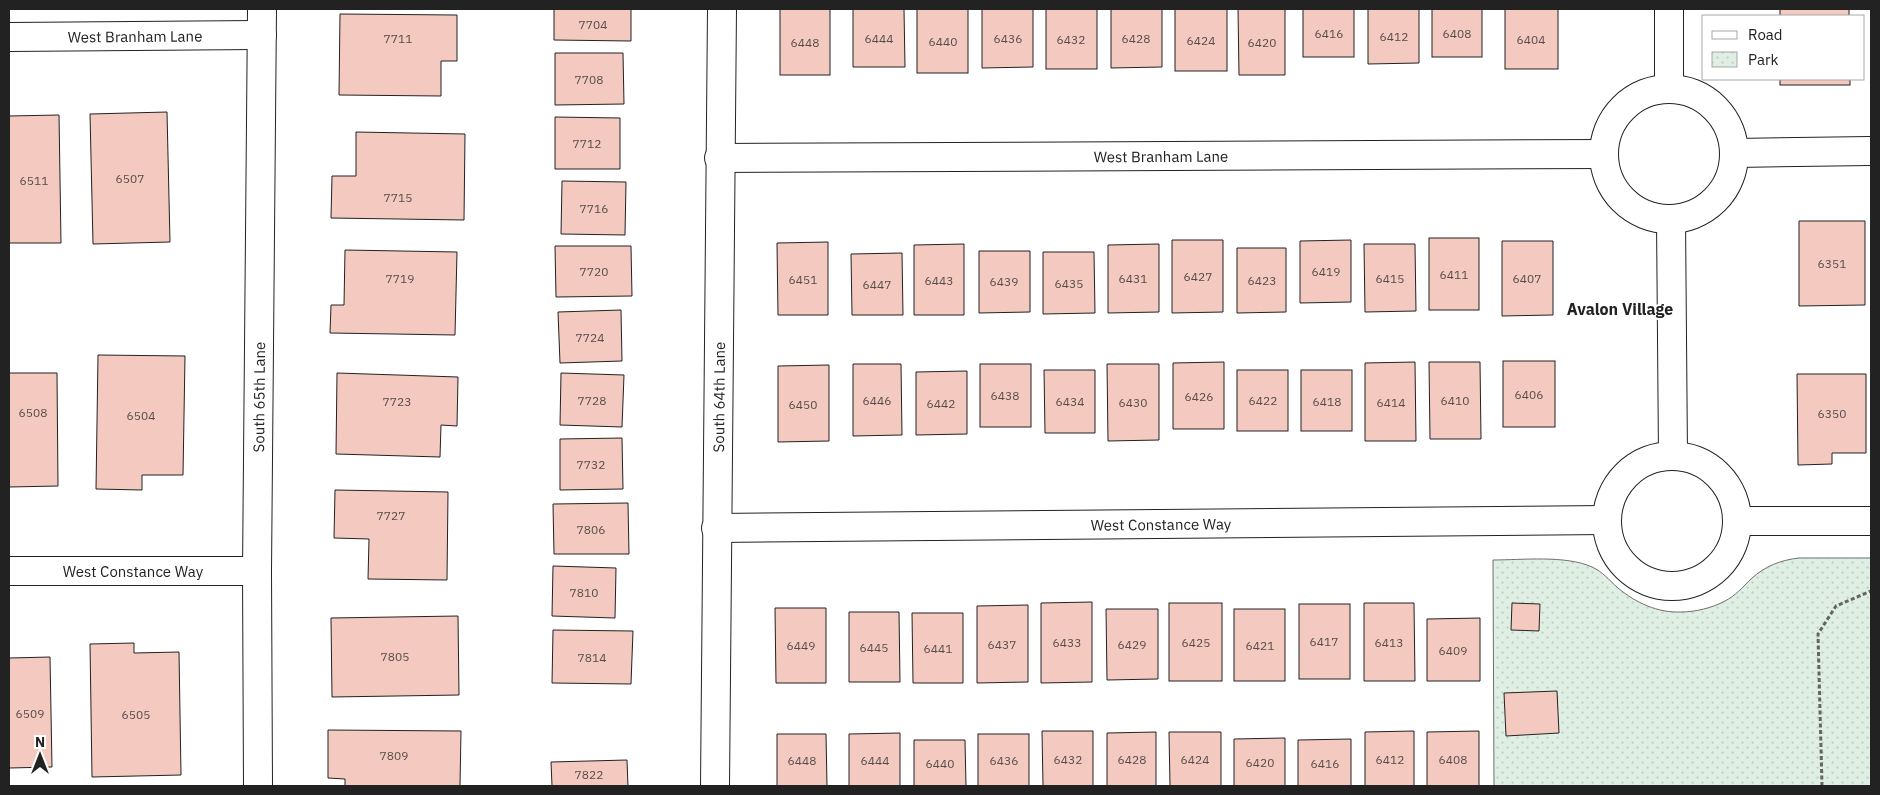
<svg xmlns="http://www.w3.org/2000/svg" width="1880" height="795" viewBox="0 0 1880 795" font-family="'IBM Plex Sans',sans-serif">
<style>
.park{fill:url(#park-dots);stroke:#6f6f6f}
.building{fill:#f3c9c0;stroke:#222}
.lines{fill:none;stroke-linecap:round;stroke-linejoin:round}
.minor-casing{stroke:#222;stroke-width:30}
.path{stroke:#646464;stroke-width:3;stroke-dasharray:4 2.5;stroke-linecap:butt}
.minor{stroke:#fff;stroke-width:28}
.labels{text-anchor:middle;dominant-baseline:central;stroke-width:4;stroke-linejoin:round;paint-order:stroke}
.number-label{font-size:12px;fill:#564c4a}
.street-label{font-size:15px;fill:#222;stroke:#fff}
.neighbourhood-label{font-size:16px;font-weight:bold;fill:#222;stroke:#fff}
</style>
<defs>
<pattern id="park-dots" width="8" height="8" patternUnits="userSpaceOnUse" patternTransform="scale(1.25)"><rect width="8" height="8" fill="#e0efe3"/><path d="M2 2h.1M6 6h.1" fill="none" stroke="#c0cdc2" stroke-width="1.8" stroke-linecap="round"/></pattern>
</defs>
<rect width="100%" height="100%" fill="#fff"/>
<path class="park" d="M 1799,558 L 1871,558 L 1871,786 L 1494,786 L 1493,560 C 1521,560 1566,555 1592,567 C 1603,572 1609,580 1618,588 C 1636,603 1658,613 1681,612 C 1695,612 1712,608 1725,601 C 1735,596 1743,587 1751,579 C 1765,566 1781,560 1799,558 Z"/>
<g class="building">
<polygon points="554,9 631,9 631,41 554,40"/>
<rect x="780" y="9" width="50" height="66"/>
<polygon points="853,9 904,9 905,67 853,67"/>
<rect x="917" y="9" width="51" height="64"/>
<polygon points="982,9 1033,9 1033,67 982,68"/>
<rect x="1046" y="9" width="51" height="60"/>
<polygon points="1111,9 1162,9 1162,67 1111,68"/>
<rect x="1175" y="9" width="52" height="62"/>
<polygon points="1238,9 1285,9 1285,75 1239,75"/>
<rect x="1303" y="9" width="51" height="48"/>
<polygon points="1368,9 1419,9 1419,63 1368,64"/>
<rect x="1432" y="9" width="50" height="48"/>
<rect x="1505" y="9" width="53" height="60"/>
<rect x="1780" y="9" width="69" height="7"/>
<polygon points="340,14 457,15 457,61 441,61 441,96 339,95"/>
<polygon points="555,53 623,53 624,104 555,105"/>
<rect x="1780" y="79" width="70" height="6"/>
<polygon points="167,112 170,242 93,244 90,114"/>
<polygon points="59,115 61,243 9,243 9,116"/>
<polygon points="555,117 620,118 620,169 555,169"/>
<polygon points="356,132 465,134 464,220 331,218 332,176 356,176"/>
<polygon points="562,181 626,182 625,235 561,234"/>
<polygon points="1799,221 1865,221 1865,305 1799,306"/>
<rect x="1429" y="238" width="50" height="72"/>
<polygon points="1172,240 1223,240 1223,312 1172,313"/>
<polygon points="1351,240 1351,302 1300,303 1300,241"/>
<polygon points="1502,241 1553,241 1553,315 1502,316"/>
<polygon points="828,242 828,315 778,315 777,243"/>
<polygon points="964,244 964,315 914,315 914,245"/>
<polygon points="1159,244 1159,312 1108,313 1108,245"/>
<polygon points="1364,244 1415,244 1416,311 1365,312"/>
<polygon points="555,246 631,246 632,296 556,297"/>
<polygon points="1237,248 1286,248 1286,312 1237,313"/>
<polygon points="345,250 457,252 455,335 330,333 331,305 344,305"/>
<polygon points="979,251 1030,251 1030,312 979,313"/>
<polygon points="1043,252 1094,252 1095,313 1043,314"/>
<polygon points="902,253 903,315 852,315 851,254"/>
<polygon points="621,310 622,361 560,363 558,312"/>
<polygon points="98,355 185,356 183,475 142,475 142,490 96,489"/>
<rect x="1503" y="361" width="52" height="66"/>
<polygon points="1224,362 1224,429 1173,429 1173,363"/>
<polygon points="1415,362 1416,441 1365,441 1365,363"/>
<polygon points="1429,362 1480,362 1481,439 1430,439"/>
<polygon points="853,364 901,364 902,435 853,436"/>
<rect x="980" y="364" width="51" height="63"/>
<polygon points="1107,364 1159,364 1159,440 1108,441"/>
<polygon points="829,365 829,441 778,442 778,366"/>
<polygon points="1044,370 1095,370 1095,433 1045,433"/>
<rect x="1237" y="370" width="51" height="61"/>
<rect x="1301" y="370" width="51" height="61"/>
<polygon points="967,371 967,434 916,435 916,372"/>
<polygon points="9,373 57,373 58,486 9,487"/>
<polygon points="337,373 458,377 457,426 441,425 440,457 336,454"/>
<polygon points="561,373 624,375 622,427 560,425"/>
<polygon points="1797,374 1866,374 1866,453 1832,453 1832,464 1798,465"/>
<polygon points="622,438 623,489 560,490 560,439"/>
<polygon points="335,490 448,492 447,580 368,579 369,539 334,538"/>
<polygon points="628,503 629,554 554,554 553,504"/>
<polygon points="553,566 616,568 615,618 552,616"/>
<polygon points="1092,602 1092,682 1041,683 1041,603"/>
<rect x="1169" y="603" width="53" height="78"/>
<polygon points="1364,603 1414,603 1415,681 1364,681"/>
<polygon points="1512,603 1540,604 1539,631 1511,630"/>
<rect x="1299" y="604" width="51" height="75"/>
<polygon points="1028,605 1028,682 977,683 977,606"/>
<polygon points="775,608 826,608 826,683 776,683"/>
<polygon points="1106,609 1158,609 1158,679 1107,680"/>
<rect x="1234" y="609" width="51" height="72"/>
<polygon points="849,612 899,612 900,682 849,682"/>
<polygon points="912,613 963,613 963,683 913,683"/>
<polygon points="458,616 459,695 332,697 331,618"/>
<polygon points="1480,618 1480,681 1427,681 1427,619"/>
<polygon points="553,630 633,631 631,684 552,683"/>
<polygon points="134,643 134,653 179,652 181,775 92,777 90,644"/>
<polygon points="50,657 52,767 9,768 9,658"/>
<polygon points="1557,691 1559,733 1506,736 1504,693"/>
<polygon points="328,730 461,731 460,786 345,786 345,779 328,778"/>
<polygon points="1042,731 1093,731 1093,786 1043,786"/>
<polygon points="1414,731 1414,786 1365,786 1365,732"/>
<polygon points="1479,731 1479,786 1427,786 1427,732"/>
<polygon points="1156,732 1156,786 1107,786 1107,733"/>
<polygon points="1169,732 1221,732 1221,786 1170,786"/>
<polygon points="900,733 900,786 849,786 849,734"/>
<polygon points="777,734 826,734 827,786 777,786"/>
<rect x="978" y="734" width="51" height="52"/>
<polygon points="1285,738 1285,786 1234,786 1234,739"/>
<polygon points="1351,739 1351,786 1298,786 1298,740"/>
<polygon points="914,740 965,740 966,786 914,786"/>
<polygon points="627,760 628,786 552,786 551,762"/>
</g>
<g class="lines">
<defs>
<g id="minor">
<path id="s1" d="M 9,37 L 262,35"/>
<polyline points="1669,89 1669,9"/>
<circle cx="1669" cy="154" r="65"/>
<polyline points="1735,153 1871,151"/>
<path id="s2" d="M 719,158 L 1604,154"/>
<polyline points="1671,219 1673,456"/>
<circle cx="1672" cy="521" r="65"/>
<polyline points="1737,521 1871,521"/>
<path id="s3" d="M 716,528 L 1606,520"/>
<path id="s4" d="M 9,571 L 257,571"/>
<path id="s5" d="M 258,786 L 257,571 L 262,9"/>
<path id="s6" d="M 715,786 L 722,9"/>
</g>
</defs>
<use href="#minor" class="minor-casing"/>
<polyline class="path" points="1822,786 1818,634 1836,606 1871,591"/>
<use href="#minor" class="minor"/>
</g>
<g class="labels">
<g class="number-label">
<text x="593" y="24">7704</text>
<text x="1329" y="33">6416</text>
<text x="1457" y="33">6408</text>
<text x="1394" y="36">6412</text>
<text x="398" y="38">7711</text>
<text x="879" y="38">6444</text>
<text x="1008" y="38">6436</text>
<text x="1136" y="38">6428</text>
<text x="1071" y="39">6432</text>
<text x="1531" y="39">6404</text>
<text x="1201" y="40">6424</text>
<text x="943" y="41">6440</text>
<text x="805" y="42">6448</text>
<text x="1262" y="42">6420</text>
<text x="589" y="79">7708</text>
<text x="587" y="143">7712</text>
<text x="130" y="178">6507</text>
<text x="34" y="180">6511</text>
<text x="398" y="197">7715</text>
<text x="594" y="208">7716</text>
<text x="1832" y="263">6351</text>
<text x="594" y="271">7720</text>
<text x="1326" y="271">6419</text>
<text x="1454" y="274">6411</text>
<text x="1198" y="276">6427</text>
<text x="400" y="278">7719</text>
<text x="1133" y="278">6431</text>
<text x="1390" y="278">6415</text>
<text x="1527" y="278">6407</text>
<text x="803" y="279">6451</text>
<text x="939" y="280">6443</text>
<text x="1262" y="280">6423</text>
<text x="1004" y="281">6439</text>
<text x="1069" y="283">6435</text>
<text x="877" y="284">6447</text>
<text x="590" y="337">7724</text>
<text x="1529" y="394">6406</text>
<text x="1005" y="395">6438</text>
<text x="1199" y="396">6426</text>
<text x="592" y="400">7728</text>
<text x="877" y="400">6446</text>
<text x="1263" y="400">6422</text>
<text x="1455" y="400">6410</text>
<text x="397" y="401">7723</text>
<text x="1070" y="401">6434</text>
<text x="1327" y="401">6418</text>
<text x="1133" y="402">6430</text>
<text x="1391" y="402">6414</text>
<text x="941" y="403">6442</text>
<text x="803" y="404">6450</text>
<text x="33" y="412">6508</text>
<text x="1832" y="413">6350</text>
<text x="141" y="415">6504</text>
<text x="591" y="464">7732</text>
<text x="391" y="515">7727</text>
<text x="591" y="529">7806</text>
<text x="584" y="592">7810</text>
<text x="1324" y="641">6417</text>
<text x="1067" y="642">6433</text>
<text x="1196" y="642">6425</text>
<text x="1389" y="642">6413</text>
<text x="1002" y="644">6437</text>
<text x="1132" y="644">6429</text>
<text x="801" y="645">6449</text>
<text x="1260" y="645">6421</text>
<text x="874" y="647">6445</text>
<text x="938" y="648">6441</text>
<text x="1453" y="650">6409</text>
<text x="395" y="656">7805</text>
<text x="592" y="657">7814</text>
<text x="30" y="713">6509</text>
<text x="136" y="714">6505</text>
<text x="394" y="755">7809</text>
<text x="1068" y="759">6432</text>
<text x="1132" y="759">6428</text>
<text x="1195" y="759">6424</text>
<text x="1390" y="759">6412</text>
<text x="1453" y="759">6408</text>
<text x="802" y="760">6448</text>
<text x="875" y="760">6444</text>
<text x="1004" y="760">6436</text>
<text x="1260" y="762">6420</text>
<text x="940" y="763">6440</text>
<text x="1325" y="763">6416</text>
<text x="589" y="774">7822</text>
</g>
<g class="street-label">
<text stroke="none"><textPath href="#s1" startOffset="126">West Branham Lane</textPath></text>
<text stroke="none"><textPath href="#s2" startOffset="442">West Branham Lane</textPath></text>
<text stroke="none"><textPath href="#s6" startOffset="389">South 64th Lane</textPath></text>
<text stroke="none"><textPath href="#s5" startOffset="389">South 65th Lane</textPath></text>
<text stroke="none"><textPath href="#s3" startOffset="445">West Constance Way</textPath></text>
<text stroke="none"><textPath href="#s4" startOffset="124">West Constance Way</textPath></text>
</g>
<g class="neighbourhood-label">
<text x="1620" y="309">Avalon Village</text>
</g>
</g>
<rect width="1880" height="795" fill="none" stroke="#222222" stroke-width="20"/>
<rect x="1702" y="15" width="162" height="65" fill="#ffffff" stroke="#a7a7a7"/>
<rect x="1712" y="31" width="25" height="8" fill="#ffffff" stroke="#a7a7a7"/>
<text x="1748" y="40" font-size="15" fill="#222222">Road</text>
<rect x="1712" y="52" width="25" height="15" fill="url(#park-dots)" stroke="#a7a7a7"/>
<text x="1748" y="65" font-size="15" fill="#222222">Park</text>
<g transform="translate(40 755)" stroke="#ffffff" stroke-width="4" paint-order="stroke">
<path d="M0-4L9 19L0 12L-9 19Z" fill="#222222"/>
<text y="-8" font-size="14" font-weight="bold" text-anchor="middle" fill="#222222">N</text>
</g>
</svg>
